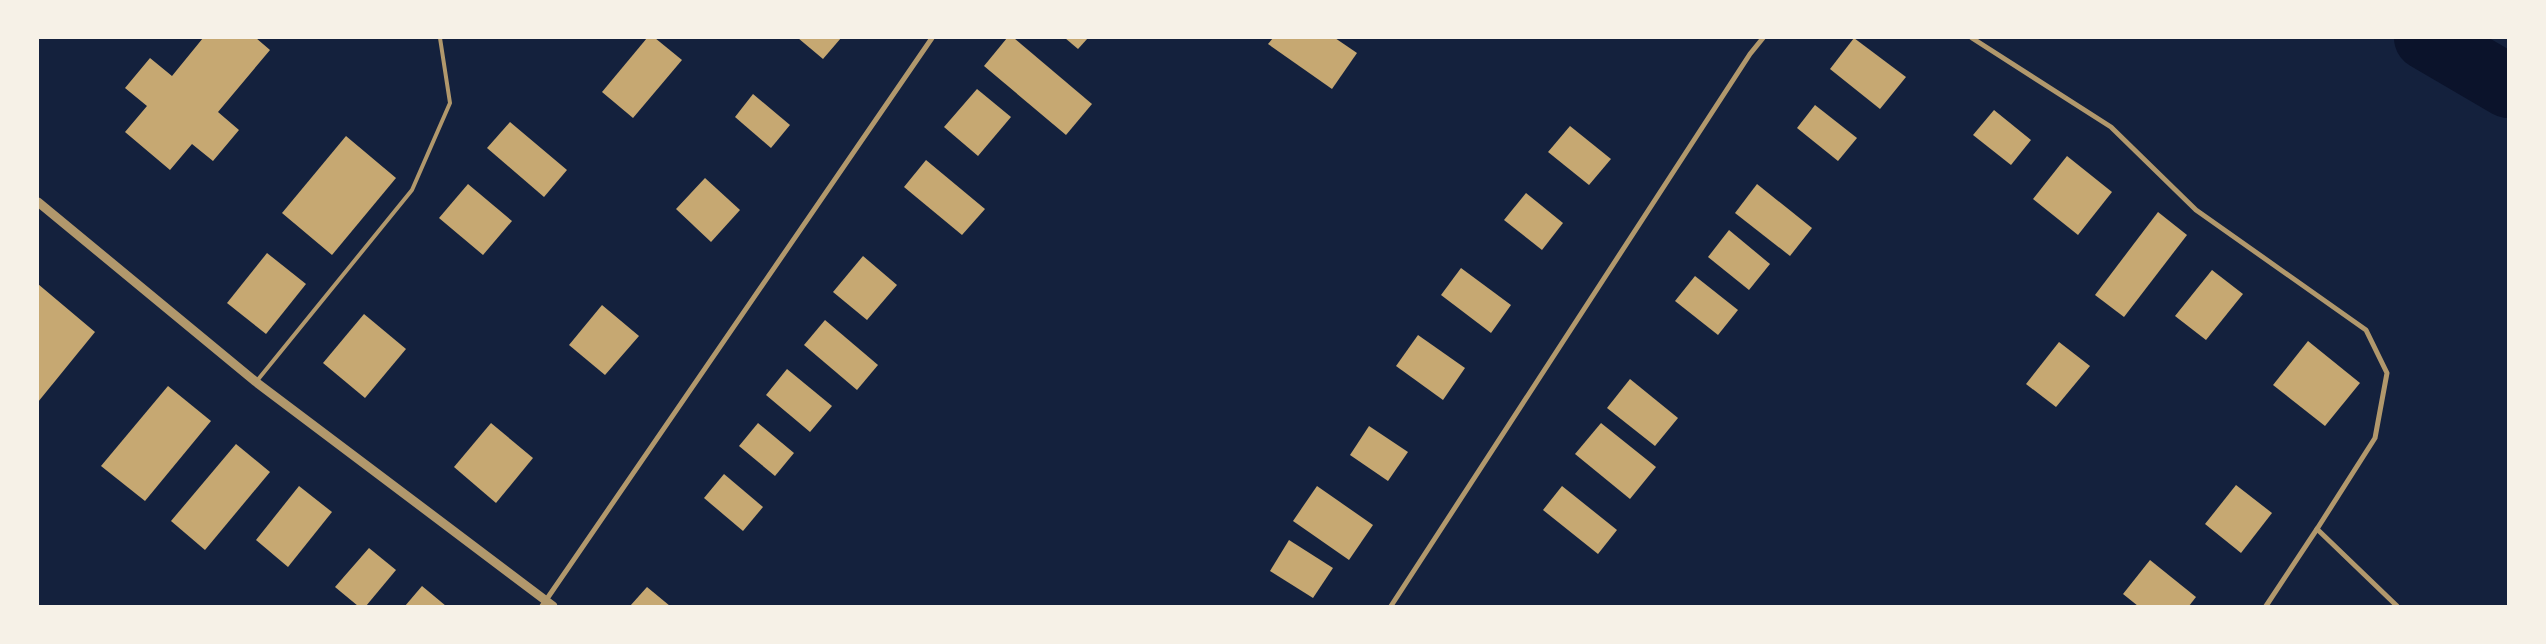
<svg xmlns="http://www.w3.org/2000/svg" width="2546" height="644" viewBox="0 0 2546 644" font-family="Raleway,sans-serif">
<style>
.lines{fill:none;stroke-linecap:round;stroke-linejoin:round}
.river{stroke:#0b132b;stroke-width:64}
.building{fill:#c6a872}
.service{stroke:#b1986c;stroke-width:4}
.minor{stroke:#b1986c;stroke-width:5}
.tertiary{stroke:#b1986c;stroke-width:9}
</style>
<rect width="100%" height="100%" fill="#14213d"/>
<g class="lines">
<polyline class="river" points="2426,38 2508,86"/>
</g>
<g class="building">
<polygon points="203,38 256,38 270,50 218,112 239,130 213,161 192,144 170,170 125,132 147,106 125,88 150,58 172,76"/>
<polygon points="647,38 655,38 682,60 633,118 602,92"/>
<polygon points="798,38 841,38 823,59"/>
<polygon points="1007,38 1014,38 1092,104 1066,135 984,66"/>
<polygon points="1065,38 1088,38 1078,49"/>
<polygon points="1273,38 1335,38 1357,53 1332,89 1268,44"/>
<polygon points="1854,38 1906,77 1880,109 1830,69"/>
<polygon points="977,89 1011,117 978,156 944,127"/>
<polygon points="753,94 790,125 771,148 735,117"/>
<polygon points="1815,105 1857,138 1838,161 1797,128"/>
<polygon points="1994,110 2031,140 2011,165 1973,135"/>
<polygon points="510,122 567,170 544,197 487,148"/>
<polygon points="1570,126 1611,159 1589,185 1548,152"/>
<polygon points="346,136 396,178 332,255 282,213"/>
<polygon points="2067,156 2112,192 2078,235 2033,199"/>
<polygon points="926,160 985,209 962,235 904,187"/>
<polygon points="705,178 740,210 711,242 676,209"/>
<polygon points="468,184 512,221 483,255 439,218"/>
<polygon points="1757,184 1812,228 1790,256 1735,213"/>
<polygon points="1526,193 1563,223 1542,250 1504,220"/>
<polygon points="2158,212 2187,235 2124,317 2095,295"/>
<polygon points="1729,230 1770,264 1749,290 1708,257"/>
<polygon points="267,253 306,284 266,334 227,303"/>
<polygon points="863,256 897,285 867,320 833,292"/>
<polygon points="1461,268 1511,305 1491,333 1441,295"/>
<polygon points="2212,270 2243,294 2206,340 2175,316"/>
<polygon points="1695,276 1738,310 1718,335 1675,301"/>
<polygon points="38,284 95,332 38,402"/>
<polygon points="602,305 639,336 605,375 569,345"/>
<polygon points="364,314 406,349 365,398 323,363"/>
<polygon points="825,320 878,365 857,390 804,345"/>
<polygon points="1418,335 1465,368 1443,400 1396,366"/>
<polygon points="2308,341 2360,383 2325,426 2273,385"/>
<polygon points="2059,342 2090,366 2056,407 2026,384"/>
<polygon points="787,369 832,406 810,432 766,395"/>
<polygon points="1630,379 1678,418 1655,446 1607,408"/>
<polygon points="168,386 211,421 145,501 101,466"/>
<polygon points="491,423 533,458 496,503 454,467"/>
<polygon points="758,423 794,453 775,476 739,446"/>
<polygon points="1601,423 1656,467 1630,499 1575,454"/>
<polygon points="1369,426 1408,452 1388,481 1350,455"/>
<polygon points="236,444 270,472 205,550 171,521"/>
<polygon points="724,474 763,507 743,531 704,498"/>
<polygon points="2236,485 2272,513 2241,553 2205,524"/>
<polygon points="299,486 332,512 288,567 256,540"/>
<polygon points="1317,486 1373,525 1349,560 1293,521"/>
<polygon points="1562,486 1617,530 1598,554 1543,510"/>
<polygon points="1289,540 1333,568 1313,598 1270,571"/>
<polygon points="369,548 396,570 366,606 358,606 335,587"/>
<polygon points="2150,560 2196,597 2189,606 2138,606 2123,594"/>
<polygon points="422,586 446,606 405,606"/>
<polygon points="647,587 670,606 630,606"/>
</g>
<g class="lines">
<polyline class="service" points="256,382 412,190 450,103 440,38"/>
<g class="minor">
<polyline points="1972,38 2111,127 2196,210 2366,330 2387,373 2375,438 2317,529 2397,606"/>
<polyline points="542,606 932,38"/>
<polyline points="1391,606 1750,54 1763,38"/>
<polyline points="2266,606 2317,529"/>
</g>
<polyline class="tertiary" points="38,202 256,382 553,606"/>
</g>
<rect width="2546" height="644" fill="none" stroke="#f6f1e7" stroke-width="78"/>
</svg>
